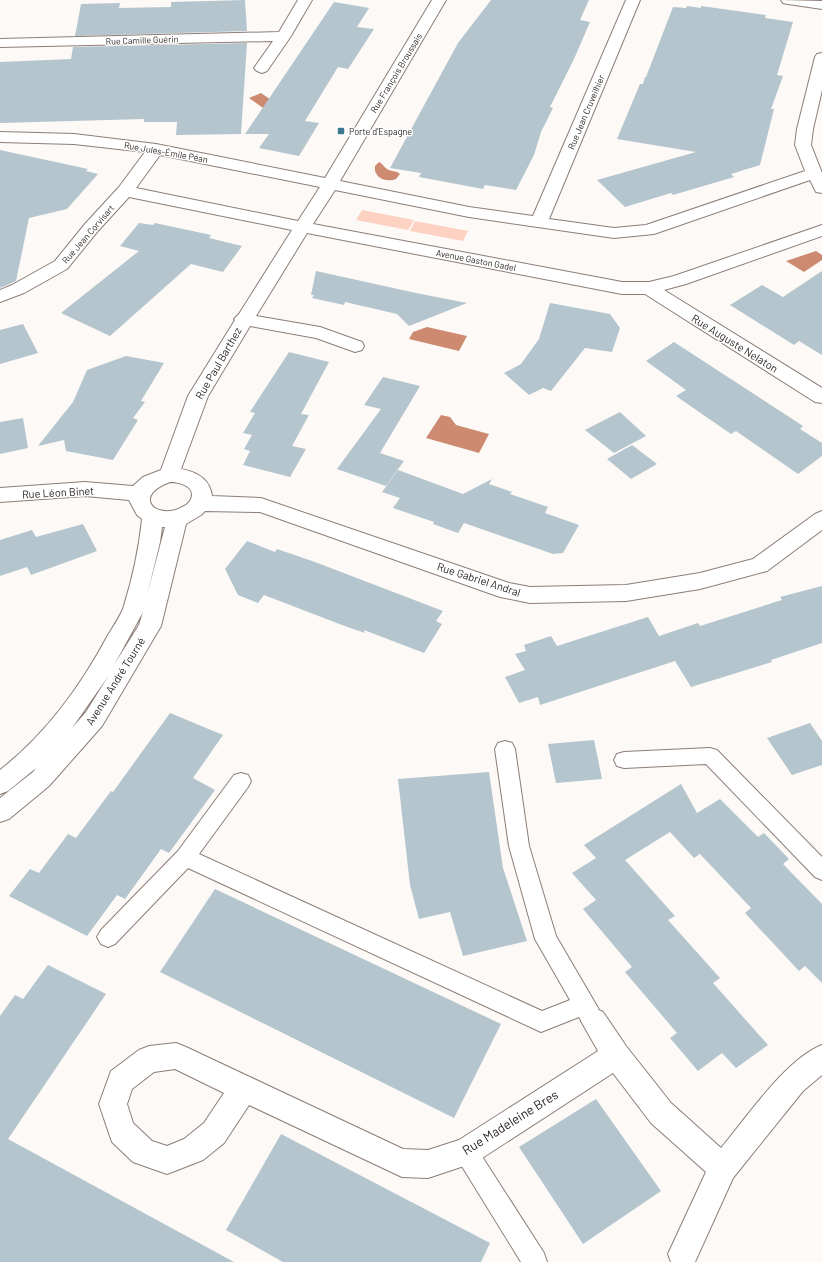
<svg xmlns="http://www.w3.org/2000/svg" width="822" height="1262" viewBox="0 0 822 1262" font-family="Barlow,sans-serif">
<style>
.green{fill:#fdd2c2}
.water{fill:#cd8a71}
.building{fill:#b4c5cd}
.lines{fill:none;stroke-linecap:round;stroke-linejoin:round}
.service-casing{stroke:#8d7d77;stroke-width:2}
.minor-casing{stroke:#8d7d77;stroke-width:2}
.service{fill:#fff;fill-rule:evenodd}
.minor{fill:#fff;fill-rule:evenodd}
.poi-dot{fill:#3b788e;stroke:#fff;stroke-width:1.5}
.labels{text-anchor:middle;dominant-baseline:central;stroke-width:3;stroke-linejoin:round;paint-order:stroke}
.far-street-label{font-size:9px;fill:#2c2623;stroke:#fff}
.far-poi-label{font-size:9px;fill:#2c2623;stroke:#fff;text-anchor:start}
.street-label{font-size:11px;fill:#2c2623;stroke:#fff}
.near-street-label{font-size:13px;fill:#2c2623;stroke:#fff}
</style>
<rect width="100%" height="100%" fill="#fcf9f7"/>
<g class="green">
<polygon points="362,210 414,220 408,230 356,220"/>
<polygon points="415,221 468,231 463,241 410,231"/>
</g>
<g class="water">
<polygon points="261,93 277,104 273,115 249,98"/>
<path d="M 379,162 C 383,164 383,166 387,169 C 391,172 396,170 400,174 L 396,179 C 387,183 373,178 375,166 Z"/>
<polygon points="816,251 822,255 822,260 804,272 786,261"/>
<polygon points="427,327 467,336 459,351 409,339 413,332"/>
<polygon points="441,415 450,417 456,425 489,434 479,453 426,438"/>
</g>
<g class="building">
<polygon points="245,0 247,31 75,36 81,4 120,3 119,8 171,7 171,2"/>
<polygon points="491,0 589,0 580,20 590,22 574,59 550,107 553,108 541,132 534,155 516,190 485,185 483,189 419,177 421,173 390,168 458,43"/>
<polygon points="334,2 369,8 357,27 374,29 348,69 338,67 305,121 319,123 299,156 259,148 269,134 245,134"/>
<polygon points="687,6 701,8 701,6 766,15 765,18 793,22 777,75 783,76 771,109 774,109 760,165 731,174 734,177 673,195 671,193 625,207 597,180 696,152 617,139 640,84 643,84 645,77 646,77 673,7 686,8"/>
<polygon points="247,43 241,134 176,135 177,122 144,122 144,119 0,123 0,62 71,59 73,47"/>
<polygon points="0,150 88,169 86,171 98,174 67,209 29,218 16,281 0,288"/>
<polygon points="139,223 153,225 155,223 211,235 209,238 242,246 223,272 191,264 110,336 61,313 139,251 120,246"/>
<polygon points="316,271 416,293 467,303 409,326 397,314 345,302 344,305 312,298 314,295 311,295"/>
<polygon points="822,271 822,355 799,341 794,345 730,305 762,285 783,297"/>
<polygon points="550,303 610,314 620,328 612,352 585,348 551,391 543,388 529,395 504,373 521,364 539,339"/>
<polygon points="23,324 38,353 0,364 0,330"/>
<polygon points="674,342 803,426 800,429 822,443 822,456 798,474 736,431 731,434 676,396 686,390 646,361"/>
<polygon points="289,352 329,362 301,414 309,415 292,446 306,449 290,477 243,465 250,451 244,449 252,435 243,433 255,413 250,412"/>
<polygon points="126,356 164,363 141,401 145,402 133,418 138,420 113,460 66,451 64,440 38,446 73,402 87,370"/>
<polygon points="383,377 420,386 380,453 404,461 386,486 337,469 381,409 364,405"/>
<polygon points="620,412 646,436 614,453 585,430"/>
<polygon points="23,418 28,448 0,454 0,422"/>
<polygon points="632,445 657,464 631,479 607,459"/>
<polygon points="398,470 463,494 492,479 489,484 512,492 510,494 548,507 545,513 579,525 563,553 553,554 464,523 458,533 433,524 434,522 393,508 400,498 382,492"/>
<polygon points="83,524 97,551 31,575 27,567 0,576 0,540 32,530 36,537"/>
<polygon points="247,541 275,552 277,549 315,562 443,611 436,621 442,624 424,653 364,630 365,633 342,625 264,595 258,603 238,595 225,569"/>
<polygon points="822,586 822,643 771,660 772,662 691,687 675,661 540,705 538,697 519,703 505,677 525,670 515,654 526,651 524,645 551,636 557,646 648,617 659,636 698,623 700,626 782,600 780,597"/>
<polygon points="170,713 223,735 193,778 215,790 169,853 161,849 125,899 117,895 87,936 9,896 30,869 39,873 68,834 76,838 111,791 113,792"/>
<polygon points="810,723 822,741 822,765 792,775 767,738"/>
<polygon points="594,740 602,779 556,783 548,744"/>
<polygon points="489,772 503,868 527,941 463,956 450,912 419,919 410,885 398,779"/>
<polygon points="681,784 697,813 720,799 758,837 764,833 789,859 783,864 822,904 822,983 805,966 799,971 745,913 751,908 700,854 694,858 670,832 625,860 675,916 668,920 720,978 713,983 768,1045 736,1068 722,1053 698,1071 670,1038 677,1033 625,972 632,967 583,909 596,900 572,873 596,858 584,845"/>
<polygon points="215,889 501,1024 454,1118 160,972"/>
<polygon points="48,965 106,994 8,1139 234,1262 0,1262 0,1016 15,995 23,999"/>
<polygon points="596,1099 661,1191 583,1244 519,1147"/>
<polygon points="281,1134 490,1243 481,1262 283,1262 226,1230"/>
</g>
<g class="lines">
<defs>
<g id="service">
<polygon points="505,741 512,743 515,749 529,846 556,936 598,1008 601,1015 598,1022 590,1025 582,1022 579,1017 541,1032 188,868 115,944 108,947 101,944 97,937 101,930 178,851 234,775 241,773 248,775 251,781 248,787 199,854 542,1011 570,1000 535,939 509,846 495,749 498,743"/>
<polygon points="710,748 717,750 822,857 822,880 815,877 706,764 624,768 617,766 614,760 617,754 624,752"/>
<polygon points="466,1140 474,1144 544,1253 547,1262 521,1262 458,1160 454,1152 458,1144"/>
</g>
<g id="minor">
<polygon points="298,0 312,0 291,36 267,71 262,73 257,71 254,68 273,41 0,47 0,39 279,32"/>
<path d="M 432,0 L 446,0 L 340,181 L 469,207 L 533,216 L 626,0 L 640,0 L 549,219 L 614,228 L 646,225 L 805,171 L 795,145 L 797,129 L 815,57 L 817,54 L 822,53 L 822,90 L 813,129 L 811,145 L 822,173 L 822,193 L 816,192 L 810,180 L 654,234 L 614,238 L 469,217 L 335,190 L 313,224 L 622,282 L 649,282 L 674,276 L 822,225 L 822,236 L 686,284 L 664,290 L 822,388 L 822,403 L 815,402 L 645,294 L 622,294 L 307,233 L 256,316 L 320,327 L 362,342 L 364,346 L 362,350 L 355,352 L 316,338 L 250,326 L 208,396 L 181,469 C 197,472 210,479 212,496 L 261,498 L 509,583 L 530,587 L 626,585 L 700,573 L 753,559 L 815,514 L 822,511 L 822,530 L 767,571 L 700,589 L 626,601 L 530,603 L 500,597 L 260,512 L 205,511 L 201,515 L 186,524 L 161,626 L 102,726 L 49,786 L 9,819 L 0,822 L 0,798 L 33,772 L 36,768 L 8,791 L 0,794 L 0,770 C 45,735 81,686 108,635 C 113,627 119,618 123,609 C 132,580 139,549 142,519 L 137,515 L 129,500 L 85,496 L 0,502 L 0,488 L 85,482 L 133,486 L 143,477 L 161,470 L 188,396 L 235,320 L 234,319 L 239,314 L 292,230 L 129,197 L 97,232 L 67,269 L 24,293 L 0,302 L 0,290 L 12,285 L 55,261 L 85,224 L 119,187 L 145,152 L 74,144 L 0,142 L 0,132 L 74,134 L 156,144 L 325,178 ZM 160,155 L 320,187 L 298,221 L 136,188 ZM 170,482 C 180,482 198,487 190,501 C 188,504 185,506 182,507 C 158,521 130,497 170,482 ZM 162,527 L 165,527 L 147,595 L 160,542 ZM 143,612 L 139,625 L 114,665 ZM 109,675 L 86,712 L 72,728 Z"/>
<polygon points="781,0 822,1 822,9 788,4 783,3"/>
<path d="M 594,1008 L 603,1012 L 626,1046 L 671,1103 L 721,1148 C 747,1117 786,1059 822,1045 L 822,1075 L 803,1091 L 733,1178 L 695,1262 L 671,1262 L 668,1254 L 706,1172 L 651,1123 L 613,1073 L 476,1162 L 428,1178 L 402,1177 L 249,1105 L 224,1143 L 203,1160 L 167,1174 L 133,1162 L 112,1142 L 99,1104 L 111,1071 L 139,1050 L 149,1046 L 176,1043 L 186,1047 L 403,1149 L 428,1150 L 459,1140 L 598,1051 L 581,1021 L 585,1012 ZM 175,1069 L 224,1093 L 204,1123 L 184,1139 L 167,1146 L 152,1141 L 133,1123 L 127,1104 L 132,1089 L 154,1072 Z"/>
</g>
</defs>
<use href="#service" class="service-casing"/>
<use href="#minor" class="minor-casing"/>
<use href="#service" class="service"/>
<use href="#minor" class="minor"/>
</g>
<rect class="poi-dot" x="337" y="127" width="8" height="8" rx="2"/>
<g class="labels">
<g class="far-street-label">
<text transform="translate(142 40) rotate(-2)">Rue Camille Guérin</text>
<text transform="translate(396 73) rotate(-59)">Rue François Broussais</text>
<text transform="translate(586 112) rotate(-67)">Rue Jean Cruveilhier</text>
<text transform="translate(166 152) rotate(10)">Rue Jules-Émile Péan</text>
<text transform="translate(88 234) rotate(-49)">Rue Jean Corvisart</text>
<text transform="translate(476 260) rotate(11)">Avenue Gaston Gadel</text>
</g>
<g class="far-poi-label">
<text x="349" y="131">Porte d'Espagne</text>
</g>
<g class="street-label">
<text transform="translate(735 343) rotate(32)">Rue Auguste Nelaton</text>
<text transform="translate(218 363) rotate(-60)">Rue Paul Barthez</text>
<text transform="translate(58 492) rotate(-3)">Rue Léon Binet</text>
<text transform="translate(479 579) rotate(18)">Rue Gabriel Andral</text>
<text transform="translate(115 681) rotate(-58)">Avenue André Tourné</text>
</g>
<g class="near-street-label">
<text transform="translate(510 1122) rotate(-32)">Rue Madeleine Bres</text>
</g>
</g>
</svg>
